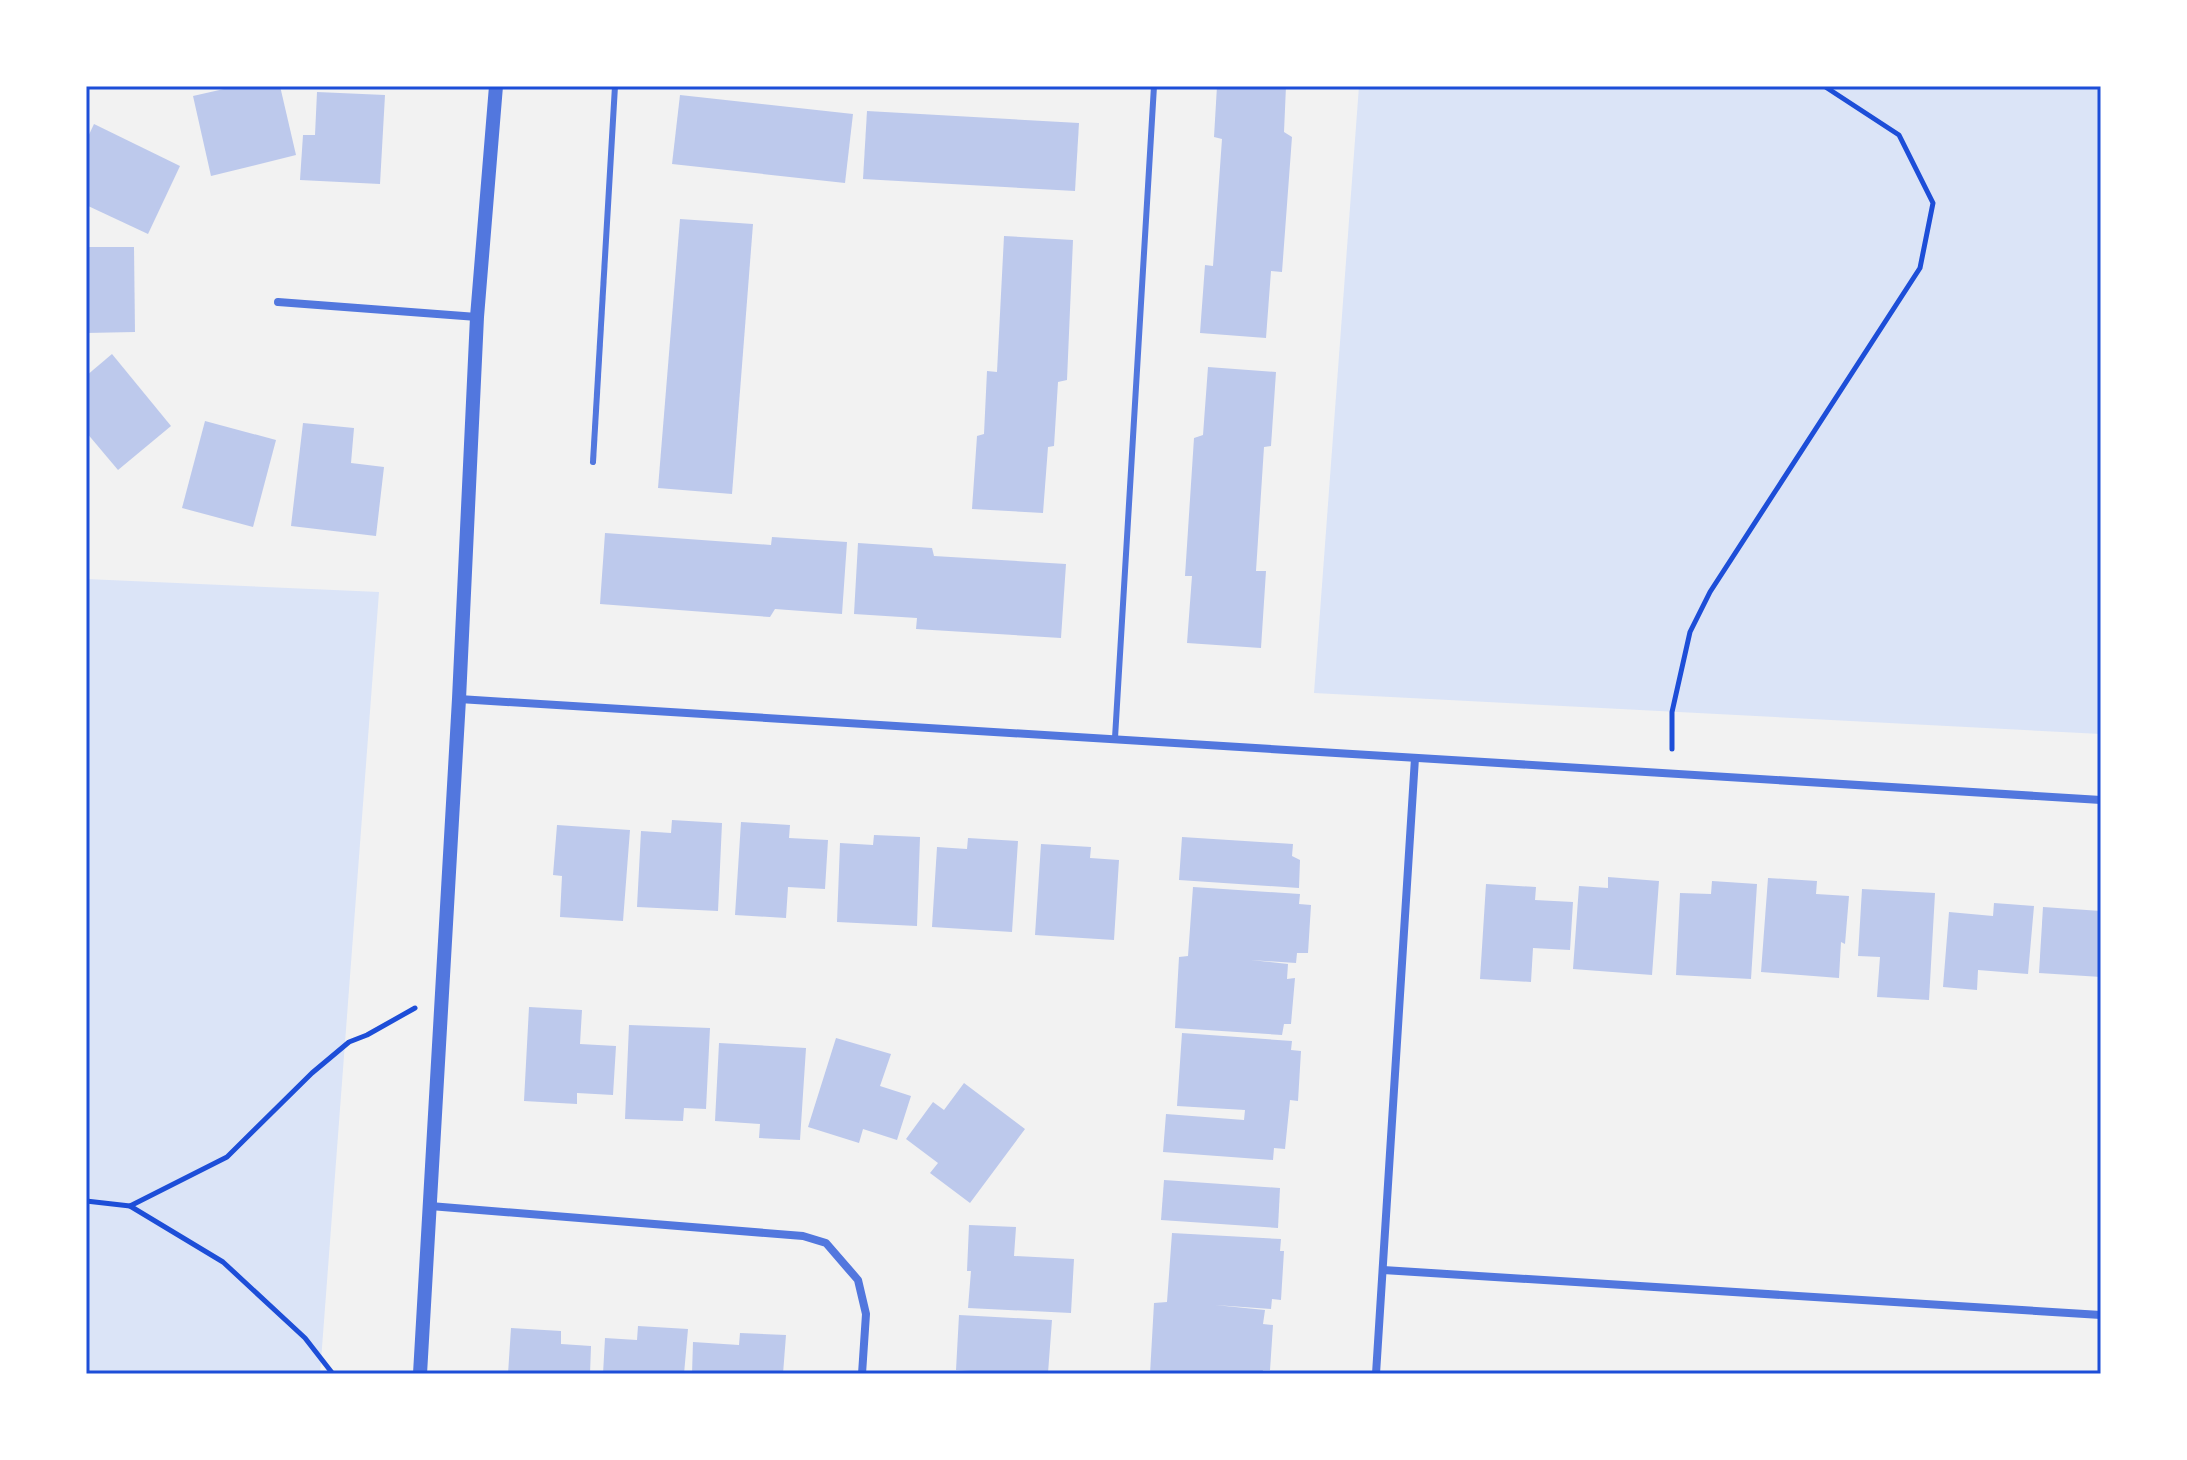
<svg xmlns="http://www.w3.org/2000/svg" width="2187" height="1460" viewBox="0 0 2187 1460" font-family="'Nunito Sans',sans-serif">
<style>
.green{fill:#dbe4f7}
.building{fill:#bdc9ec}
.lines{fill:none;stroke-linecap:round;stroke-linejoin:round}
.path{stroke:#1d4ed8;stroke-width:5}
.service{stroke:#5277de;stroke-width:6}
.minor{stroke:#5277de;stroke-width:8}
.tertiary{stroke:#5277de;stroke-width:14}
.neatline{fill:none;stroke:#1d4ed8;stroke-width:3}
</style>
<rect width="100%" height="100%" fill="#f2f2f2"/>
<g class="green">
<polygon points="1359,86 2101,86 2101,734 1314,693"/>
<polygon points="86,579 379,592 320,1374 86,1374"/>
</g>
<g class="building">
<polygon points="237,86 280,86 296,155 211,176 193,96"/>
<polygon points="1217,86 1286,86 1284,132 1292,137 1282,272 1271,271 1266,338 1200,333 1205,265 1213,266 1222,139 1214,137"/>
<polygon points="317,92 385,95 380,184 300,180 303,135 315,135"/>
<polygon points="680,95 853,114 845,183 672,164"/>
<polygon points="867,111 1079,123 1075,191 863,179"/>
<polygon points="94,124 180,166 148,234 86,205 86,141"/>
<polygon points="680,219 753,224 732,494 658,488"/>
<polygon points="1004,236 1073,240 1067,380 1058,382 1054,446 1048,447 1043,513 972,509 977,436 984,434 987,371 997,372"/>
<polygon points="86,247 134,247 135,332 86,333"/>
<polygon points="112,354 171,426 118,470 86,432 86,376"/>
<polygon points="1208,367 1276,372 1271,446 1264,447 1256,571 1266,571 1261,648 1187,643 1192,576 1185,576 1194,438 1203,435"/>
<polygon points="205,421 276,440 253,527 182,508"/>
<polygon points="303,423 354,428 351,463 384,467 376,536 291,526"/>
<polygon points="605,533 771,545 772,537 847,542 842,614 775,609 770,617 600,604"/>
<polygon points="858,543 932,548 934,556 1066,564 1061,638 916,629 917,618 854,614"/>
<polygon points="672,820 722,823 718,911 637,907 641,831 671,833"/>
<polygon points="741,822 790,825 789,838 828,840 825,889 788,887 786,918 735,915"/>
<polygon points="557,825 630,830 623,921 560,917 562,876 553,875"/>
<polygon points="874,835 920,837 917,926 837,922 840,843 873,845"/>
<polygon points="1182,837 1293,844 1292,856 1300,860 1299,888 1179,880"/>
<polygon points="968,838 1018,841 1012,932 932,927 937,847 967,849"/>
<polygon points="1041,844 1091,847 1090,858 1119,860 1114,940 1035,935"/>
<polygon points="1608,877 1659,881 1652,975 1573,969 1579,886 1608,888"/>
<polygon points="1768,878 1817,881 1816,894 1849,896 1845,944 1841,942 1839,978 1761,972"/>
<polygon points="1712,881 1757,884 1751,979 1676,975 1680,893 1711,894"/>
<polygon points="1486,884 1536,887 1535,900 1573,902 1570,950 1533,948 1531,982 1480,979"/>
<polygon points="1193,887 1300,894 1299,904 1311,905 1308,953 1297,953 1296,963 1251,960 1288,964 1287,979 1295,978 1291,1024 1284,1024 1282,1035 1175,1028 1179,957 1188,956"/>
<polygon points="1862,889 1935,893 1929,1000 1877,997 1880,957 1858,956"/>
<polygon points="1994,903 2034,906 2028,974 1978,970 1977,990 1943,987 1949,912 1993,916"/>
<polygon points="2043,907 2101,911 2101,977 2039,973"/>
<polygon points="529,1007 582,1010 580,1044 616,1046 613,1095 577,1093 577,1104 524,1101"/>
<polygon points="629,1025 710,1028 706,1109 684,1108 683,1121 625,1119"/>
<polygon points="1182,1033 1292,1041 1291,1050 1301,1051 1298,1101 1290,1100 1285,1149 1274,1148 1273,1160 1163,1152 1166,1114 1244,1120 1245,1110 1177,1106"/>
<polygon points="836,1038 891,1054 880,1086 911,1096 897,1140 863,1129 859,1143 808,1127"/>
<polygon points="719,1043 806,1048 800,1140 759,1138 760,1124 715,1121"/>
<polygon points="964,1083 1025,1129 970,1203 930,1173 938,1163 906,1139 933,1102 944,1110"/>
<polygon points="1164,1180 1280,1188 1278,1228 1161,1220"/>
<polygon points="969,1225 1016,1227 1014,1256 1074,1259 1071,1313 968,1308 971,1271 967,1271"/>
<polygon points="1172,1233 1281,1239 1280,1251 1284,1251 1281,1300 1272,1299 1271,1309 1215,1305 1265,1310 1263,1324 1273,1325 1270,1370 1263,1370 1262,1374 1150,1374 1154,1303 1167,1302"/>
<polygon points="959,1315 1052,1320 1048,1373 1017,1371 1017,1374 971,1374 971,1371 956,1370"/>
<polygon points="638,1326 688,1329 684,1374 603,1374 605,1338 637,1340"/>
<polygon points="511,1328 561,1331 561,1344 591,1346 590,1374 508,1374"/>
<polygon points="740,1333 786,1335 783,1374 692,1374 693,1342 739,1345"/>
</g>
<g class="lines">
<g class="path">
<polyline points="1672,749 1672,712 1690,632 1710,592 1920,268 1933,203 1899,135 1824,86"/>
<polyline points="86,1201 130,1206 223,1262 305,1338 333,1374"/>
<polyline points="130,1206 227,1157 312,1073 349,1042 367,1035 415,1008"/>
</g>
<g class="service">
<polyline points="593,462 615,86"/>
<polyline points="1115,738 1154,86"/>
</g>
<g class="minor">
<polyline points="278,302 477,317"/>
<polyline points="459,699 2101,800"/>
<polyline points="430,1206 803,1236 826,1243 858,1280 866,1314 862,1374"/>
<polyline points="1383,1270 2101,1315"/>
<polyline points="1376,1374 1415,758"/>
</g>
<polyline class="tertiary" points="420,1374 459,699 477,317 496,86"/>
</g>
<rect width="2187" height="1460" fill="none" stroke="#ffffff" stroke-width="176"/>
<rect x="88" y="88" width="2011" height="1284" class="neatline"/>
</svg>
